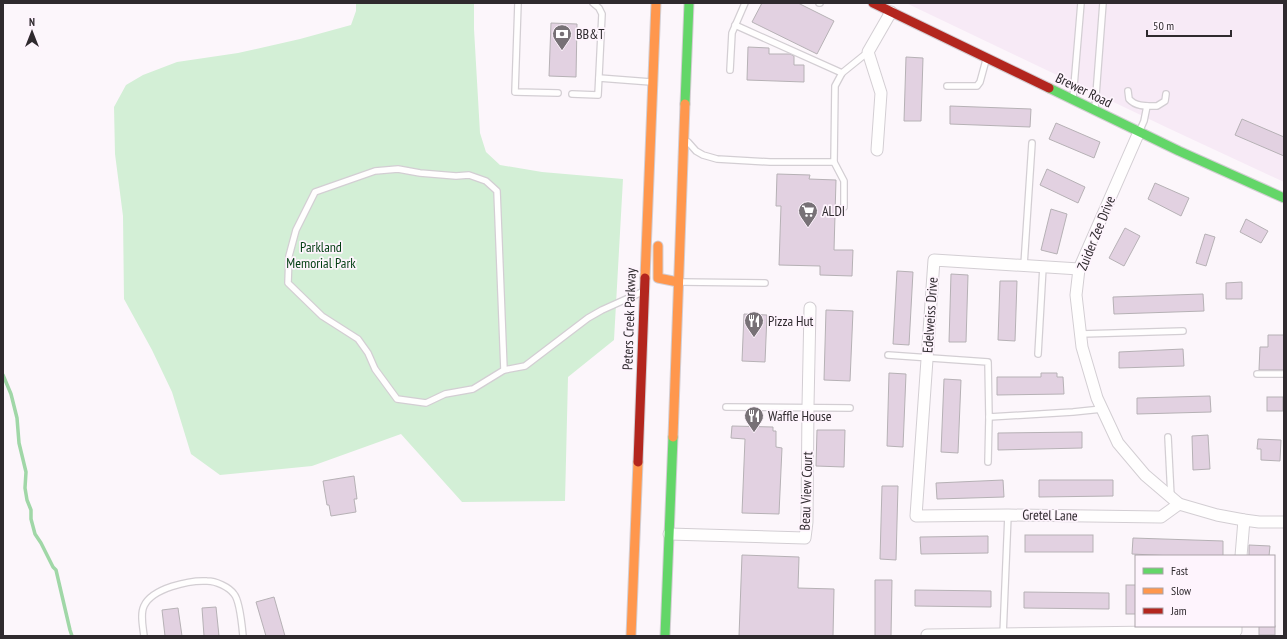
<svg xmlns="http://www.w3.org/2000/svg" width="1287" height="639" viewBox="0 0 1287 639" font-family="'PT Sans Narrow',sans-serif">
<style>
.built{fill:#f7eaf6}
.green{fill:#d3efd6}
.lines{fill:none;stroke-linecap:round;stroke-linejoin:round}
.stream{stroke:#a0d7a7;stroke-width:3.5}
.building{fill:#e2d1e1;stroke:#b6b1b5}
.lane-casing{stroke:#d3ced3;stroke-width:8}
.street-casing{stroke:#d3ced3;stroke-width:13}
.fast-casing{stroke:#d3ced3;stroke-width:11}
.slow-casing{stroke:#d3ced3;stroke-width:11}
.jam-casing{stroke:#d3ced3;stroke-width:11}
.lane{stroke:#fffefe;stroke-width:5.5}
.street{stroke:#fffefe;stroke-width:11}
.fast{stroke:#63d668;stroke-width:9}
.slow{stroke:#ff974d;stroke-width:9}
.jam{stroke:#b3261e;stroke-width:9}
.labels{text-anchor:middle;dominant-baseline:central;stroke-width:3.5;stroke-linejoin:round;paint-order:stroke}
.poi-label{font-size:14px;fill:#2f2a2e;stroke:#fef4fd;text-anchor:start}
.street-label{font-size:14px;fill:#2f2a2e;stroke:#fef4fd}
.park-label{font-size:14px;fill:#003d10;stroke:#fef4fd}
</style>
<rect width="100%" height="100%" fill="#fcf6fb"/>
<polygon class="built" points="906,3 1284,3 1284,182 1170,129"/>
<polygon class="green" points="356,3 474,3 474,29 480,133 486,152 500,165 542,172 623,179 614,340 568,377 565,501 462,502 401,434 312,466 220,475 191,454 172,392 152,350 124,299 123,216 115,154 114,107 126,85 143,75 177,62 238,53 300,39 351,25 356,11"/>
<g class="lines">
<polyline class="stream" points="3,375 11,394 17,418 19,443 26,472 25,488 27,500 31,510 31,519 35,534 41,543 53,567 56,570 70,630 72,636"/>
</g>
<g class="building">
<polygon points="762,3 798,3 834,21 817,54 752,22"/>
<polygon points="551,23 577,24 576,77 549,76"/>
<polygon points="748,47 769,48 769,54 790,54 794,56 794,65 804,65 804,82 747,80"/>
<polygon points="906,57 923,58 921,121 904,121"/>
<polygon points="950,106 1031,109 1030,127 950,124"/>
<polygon points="1242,119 1284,137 1284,156 1235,135"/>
<polygon points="1056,123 1100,142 1094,158 1049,139"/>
<polygon points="1047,169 1085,187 1078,203 1040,185"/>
<polygon points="777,174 810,175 809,179 836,180 834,250 853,250 852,276 820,275 820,266 779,265 781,206 776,206"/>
<polygon points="1155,183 1189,198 1181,216 1148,199"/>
<polygon points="1051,209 1067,214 1057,254 1041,250"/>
<polygon points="1246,219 1268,231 1261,243 1240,232"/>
<polygon points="1125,228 1140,236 1124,266 1109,258"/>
<polygon points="1205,234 1215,237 1206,266 1196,263"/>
<polygon points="897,271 913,272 909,345 893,344"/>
<polygon points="951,274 968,275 966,342 949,342"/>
<polygon points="1000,281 1017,281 1015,341 998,340"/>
<polygon points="1242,282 1242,299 1226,299 1226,283"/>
<polygon points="1203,294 1204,311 1114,314 1113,297"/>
<polygon points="826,310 853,311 850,381 824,380"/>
<polygon points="744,314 767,315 765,362 742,361"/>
<polygon points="1268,335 1284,335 1284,370 1259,370 1260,347 1268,347"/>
<polygon points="1183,349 1184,366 1119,368 1119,352"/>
<polygon points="889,373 906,374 903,447 887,446"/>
<polygon points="1041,373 1057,373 1057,377 1063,377 1064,394 997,395 997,377 1041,377"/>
<polygon points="944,379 961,380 958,453 941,452"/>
<polygon points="1210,396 1211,412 1137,414 1137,398"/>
<rect x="1267" y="397" width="16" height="14"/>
<polygon points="732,426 773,427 773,431 776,431 776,447 782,448 779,514 742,513 745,439 731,438"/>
<polygon points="817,430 845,430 844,467 816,466"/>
<polygon points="1082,432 1082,448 998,450 998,433"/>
<polygon points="1208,435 1210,469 1193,470 1192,436"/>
<polygon points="1258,439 1281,440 1280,461 1261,460 1261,449 1257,449"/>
<polygon points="354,476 357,499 354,499 356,512 331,516 329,505 327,505 323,481"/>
<polygon points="1003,480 1004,497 937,499 936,483"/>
<polygon points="1039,480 1113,480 1113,496 1039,497"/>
<polygon points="882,486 898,486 896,560 880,559"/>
<rect x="1025" y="535" width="68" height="17"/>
<polygon points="988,536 988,553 921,554 920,537"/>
<polygon points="1133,538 1223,541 1223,556 1173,556 1132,554"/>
<polygon points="1249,545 1270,546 1269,556 1249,556"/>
<polygon points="742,555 799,557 798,588 834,589 833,636 739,636"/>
<polygon points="875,580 892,580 891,636 875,636"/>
<rect x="1126" y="585" width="10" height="29"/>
<polygon points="915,590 991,591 991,607 915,606"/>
<polygon points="1024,592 1109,593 1109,609 1024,608"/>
<polygon points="274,597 285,636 266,636 256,602"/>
<polygon points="216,607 219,636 204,636 202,608"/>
<polygon points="178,608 182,636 165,636 162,610"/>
<rect x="1259" y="626" width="16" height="9"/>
</g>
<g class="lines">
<defs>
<g id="lane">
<polyline points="518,3 515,92 558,93"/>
<polyline points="819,3 820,3"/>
<polyline points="735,25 842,73"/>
<polyline points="730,70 732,33 745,3"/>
<polyline points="599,78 651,82"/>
<polyline points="947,86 977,86 980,82 986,60"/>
<path d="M 1128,91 L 1129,99 C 1136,107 1147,106 1157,106 L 1165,101 L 1166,94"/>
<polyline points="572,94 598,95 602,14 599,8 593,3"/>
<polyline points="1073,98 1081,3"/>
<polyline points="1095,108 1103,3"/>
<polyline points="1140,130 1144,121 1147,106"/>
<polyline points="688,142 696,151 703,155 717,159 770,162 834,162 844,181 844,207"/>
<polyline points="834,162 835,86 842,73 868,52"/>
<polygon points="398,169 420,173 456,176 469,175 486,181 497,191 504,370 473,389 445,394 426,403 397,399 375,369 368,353 358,339 322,316 288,283 289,256 296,230 315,192 375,171"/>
<polyline points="1024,265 1032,143"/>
<polyline points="681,282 765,283"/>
<polyline points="1081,334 1183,331"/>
<polyline points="1038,354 1043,267"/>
<polyline points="888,355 988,362 989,417 1073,412 1102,409"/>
<polyline points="504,370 525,366 588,318 602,310 642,292"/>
<polyline points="1257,374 1284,374"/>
<polyline points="726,407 850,408"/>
<polyline points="1168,437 1171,497"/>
<polyline points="988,462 989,417"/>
<polyline points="1003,635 1008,515"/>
<path d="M 144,636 C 143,627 140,614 144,606 C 152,588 190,580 207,581 C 216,581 229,587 234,594 C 240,601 242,626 243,636"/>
</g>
<g id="street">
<polyline points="1139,132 1079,269 1076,295 1082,347 1097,398 1118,443 1145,475 1179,504 1217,515 1244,520 1259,522 1284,522"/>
<polyline points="877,150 881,93 868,52 891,12"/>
<polyline points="1079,269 934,260 916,516 1008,515 1161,517 1179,504"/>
<polyline points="669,534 805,538 807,522 808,406 810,308"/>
<polyline points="1241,556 1244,520"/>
<polyline points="927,635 1236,631 1236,626"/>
</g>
<g id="fast">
<polyline points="1049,88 1179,151 1284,198"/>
<polyline points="685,104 689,3"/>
<polyline points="665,636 673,437"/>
</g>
<g id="slow">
<polyline points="658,246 658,278 678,282"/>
<polyline points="645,278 656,3"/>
<polyline points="673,437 685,104"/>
<polyline points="631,636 638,462"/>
</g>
<g id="jam">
<polyline points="873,3 1049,88"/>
<polyline points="638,462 645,278"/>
</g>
</defs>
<use href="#lane" class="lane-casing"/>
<use href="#street" class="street-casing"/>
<use href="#fast" class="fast-casing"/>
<use href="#slow" class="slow-casing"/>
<use href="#jam" class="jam-casing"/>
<use href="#lane" class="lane"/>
<use href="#street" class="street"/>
<use href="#fast" class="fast"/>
<use href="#slow" class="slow"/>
<use href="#jam" class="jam"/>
</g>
<defs>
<symbol id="bank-pin" viewBox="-11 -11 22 30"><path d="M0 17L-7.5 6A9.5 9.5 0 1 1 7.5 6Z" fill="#777176" stroke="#fef4fd"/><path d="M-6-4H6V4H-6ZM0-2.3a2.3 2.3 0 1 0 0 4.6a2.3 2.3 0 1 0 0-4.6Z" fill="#fff"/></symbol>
<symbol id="supermarket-pin" viewBox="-11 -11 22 30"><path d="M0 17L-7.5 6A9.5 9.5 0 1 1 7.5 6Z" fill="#777176" stroke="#fef4fd"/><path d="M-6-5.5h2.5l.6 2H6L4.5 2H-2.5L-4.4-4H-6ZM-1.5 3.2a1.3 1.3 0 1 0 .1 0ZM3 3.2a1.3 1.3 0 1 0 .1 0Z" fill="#fff"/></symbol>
<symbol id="restaurant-pin" viewBox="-11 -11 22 30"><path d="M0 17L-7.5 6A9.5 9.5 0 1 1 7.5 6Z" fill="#777176" stroke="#fef4fd"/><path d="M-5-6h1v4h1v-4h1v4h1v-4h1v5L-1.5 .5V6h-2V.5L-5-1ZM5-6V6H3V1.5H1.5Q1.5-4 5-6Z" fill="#fff"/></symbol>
</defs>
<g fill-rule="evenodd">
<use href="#bank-pin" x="551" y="23" width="22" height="30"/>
<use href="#supermarket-pin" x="797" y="200" width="22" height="30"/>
<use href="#restaurant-pin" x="743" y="310" width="22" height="30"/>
<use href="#restaurant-pin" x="743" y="405" width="22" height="30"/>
</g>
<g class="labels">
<g class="poi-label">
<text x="576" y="34">BB&amp;T</text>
<text x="822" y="211">ALDI</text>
<text x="768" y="321">Pizza Hut</text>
<text x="768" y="416">Waffle House</text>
</g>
<g class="street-label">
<text transform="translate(1084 90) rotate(26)">Brewer Road</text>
<text transform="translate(1096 233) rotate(-68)">Zuider Zee Drive</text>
<text transform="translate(930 315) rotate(-86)">Edelweiss Drive</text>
<text transform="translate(629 319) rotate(-88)">Peters Creek Parkway</text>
<text transform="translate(806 491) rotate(-88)">Beau View Court</text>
<text transform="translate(1050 515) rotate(1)">Gretel Lane</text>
</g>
<g class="park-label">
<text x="321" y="247">Parkland<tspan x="321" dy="16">Memorial Park</tspan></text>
</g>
</g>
<rect width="1287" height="639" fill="none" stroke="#2f2a2e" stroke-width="8"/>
<rect x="1135" y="555" width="140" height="72" fill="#fef4fd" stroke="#aba3aa"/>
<rect x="1143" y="568" width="20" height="6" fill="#63d668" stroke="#aba3aa"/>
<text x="1171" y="575" font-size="12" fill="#2f2a2e">Fast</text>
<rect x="1143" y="588" width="20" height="6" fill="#ff974d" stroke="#aba3aa"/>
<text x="1171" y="595" font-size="12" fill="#2f2a2e">Slow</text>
<rect x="1143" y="608" width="20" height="6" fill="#b3261e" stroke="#aba3aa"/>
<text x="1171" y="615" font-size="12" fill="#2f2a2e">Jam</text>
<g transform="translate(32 32)" stroke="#fef4fd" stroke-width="3" paint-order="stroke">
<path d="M0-3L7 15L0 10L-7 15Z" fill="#2f2a2e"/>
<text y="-6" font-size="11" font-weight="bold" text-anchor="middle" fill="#2f2a2e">N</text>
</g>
<path d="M1147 30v6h84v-6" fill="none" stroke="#2f2a2e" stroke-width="2"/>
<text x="1153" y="30" font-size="12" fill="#2f2a2e" stroke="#fef4fd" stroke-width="3" paint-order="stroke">50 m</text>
</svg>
